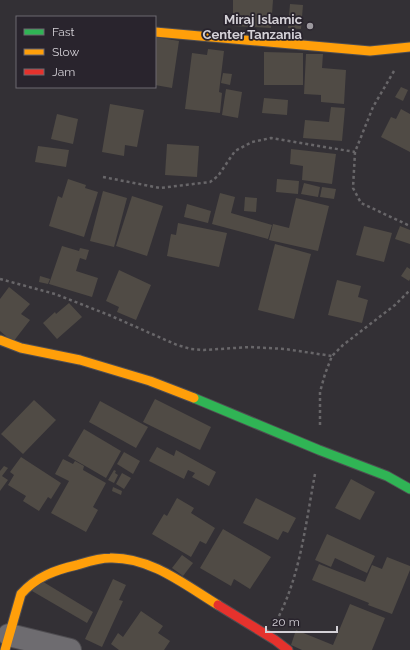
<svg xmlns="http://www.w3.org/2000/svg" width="410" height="650" viewBox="0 0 410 650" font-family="Raleway,sans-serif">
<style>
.building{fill:#504b45}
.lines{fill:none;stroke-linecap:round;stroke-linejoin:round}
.street-casing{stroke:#4f4d51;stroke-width:24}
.fast-casing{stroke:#4f4d51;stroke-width:11}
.slow-casing{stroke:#4f4d51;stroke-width:11}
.jam-casing{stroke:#4f4d51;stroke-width:11}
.path{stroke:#686669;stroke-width:2.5;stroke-dasharray:3 3;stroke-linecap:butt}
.street{stroke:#6e6c70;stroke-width:22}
.fast{stroke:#30b455;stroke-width:9}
.slow{stroke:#ff9f0a;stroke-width:9}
.jam{stroke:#e5322d;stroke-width:9}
.poi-dot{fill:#9c999e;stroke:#29242d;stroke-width:1.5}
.labels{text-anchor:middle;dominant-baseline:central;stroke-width:3.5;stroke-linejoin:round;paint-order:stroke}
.poi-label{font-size:13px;font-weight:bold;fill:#d4d1d7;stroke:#29242d;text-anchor:end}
</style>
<rect width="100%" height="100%" fill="#333035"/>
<g class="building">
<polygon points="233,0 273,0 271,28 233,26"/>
<polygon points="290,4 303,5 301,29 288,28"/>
<polygon points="155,37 179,41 172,88 155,85"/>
<polygon points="208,49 224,51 219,92 222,93 220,113 185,109 192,53 207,55"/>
<polygon points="264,52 303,53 303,85 264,85"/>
<polygon points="306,54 323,54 322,68 346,70 344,104 321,102 321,95 304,94"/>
<polygon points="223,73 232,74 230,85 221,83"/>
<polygon points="401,87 408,90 403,101 395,97"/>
<polygon points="226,89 242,92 238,118 222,115"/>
<polygon points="264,98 288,100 287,115 262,113"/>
<polygon points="110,104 144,110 137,147 125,145 124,156 102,152"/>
<polygon points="331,107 345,108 342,141 303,138 305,120 329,122"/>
<polygon points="401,109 410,114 410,152 381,137 391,117 396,119"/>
<polygon points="57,114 78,119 73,144 51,139"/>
<polygon points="167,144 199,146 197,177 165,175"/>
<polygon points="38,146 69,150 66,167 35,162"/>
<polygon points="291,149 336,154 332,184 302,180 303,166 290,164"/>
<polygon points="68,179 86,185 85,188 98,192 84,237 49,226 58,196 62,198"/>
<polygon points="277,179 299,181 298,194 276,192"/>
<polygon points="304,183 320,187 318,197 301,194"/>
<polygon points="322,187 336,189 334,199 320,197"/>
<polygon points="103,191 127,198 114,247 90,241"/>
<polygon points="220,193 235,197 231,213 272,225 268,239 212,224"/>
<polygon points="132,196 163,206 147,256 116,246"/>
<polygon points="245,197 257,198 256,212 244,211"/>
<polygon points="296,198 329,206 318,251 269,240 273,224 289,228"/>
<polygon points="187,204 211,211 208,223 184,217"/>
<polygon points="178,223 227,233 219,267 167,256 171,234 176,235"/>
<polygon points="364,226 392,233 384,262 356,255"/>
<polygon points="400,226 410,230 410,244 395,239"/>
<polygon points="275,244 311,254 294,319 258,310"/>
<polygon points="62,246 79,251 80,248 89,250 86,260 80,258 76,271 98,278 92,297 49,284"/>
<polygon points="407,267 410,269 410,279 409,281 401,276"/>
<polygon points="119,270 151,285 136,320 117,312 119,307 106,301"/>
<polygon points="40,276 50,279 48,284 39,282"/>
<polygon points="337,280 361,286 358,297 368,300 362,323 328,315"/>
<polygon points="9,287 30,304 21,314 30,320 13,342 0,331 0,299"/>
<polygon points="69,303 82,317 57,339 43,323 55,312 56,314"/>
<polygon points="155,399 211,427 200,450 143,422"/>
<polygon points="34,400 56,420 23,454 1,434"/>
<polygon points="100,401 148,427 136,448 89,422"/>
<polygon points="84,429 121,451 106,478 68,456"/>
<polygon points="157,447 174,456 176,450 216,472 209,486 192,477 195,473 188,470 184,479 149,461"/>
<polygon points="124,452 140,461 133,474 117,464"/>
<polygon points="21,457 61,483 51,499 48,497 39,511 23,501 26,496 8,485 14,475 10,472"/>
<polygon points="63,459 73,464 75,461 84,466 83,470 106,483 93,507 98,510 86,532 51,513 69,481 55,474"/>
<polygon points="4,466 8,468 2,476 8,480 0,491 0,471"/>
<polygon points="114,470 116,471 115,473 118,475 114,483 108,480"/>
<polygon points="122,473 131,478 124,489 116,484"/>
<polygon points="351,479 375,492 360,520 335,508"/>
<polygon points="113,487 122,491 121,495 112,491"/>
<polygon points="177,498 194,508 191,513 215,528 206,544 200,541 191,557 152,534 164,514 167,516"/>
<polygon points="256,498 296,518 288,533 283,531 278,540 243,523"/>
<polygon points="223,529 271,557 250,589 234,579 231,586 200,568"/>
<polygon points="327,534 375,556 367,573 335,558 331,567 315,560"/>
<polygon points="182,555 193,563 183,576 172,568"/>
<polygon points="387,557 410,566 410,570 392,614 368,605 369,603 312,580 319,564 365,582 372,565 382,569"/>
<polygon points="113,579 126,585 119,600 123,601 102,647 85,639"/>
<polygon points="40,580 93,612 87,623 32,591"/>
<polygon points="350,604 385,618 372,650 302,650 291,645 296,630 333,645"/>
<polygon points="141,611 163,626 158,633 170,641 164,650 119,650 111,644 118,633 123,637"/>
</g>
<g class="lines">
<defs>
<polyline id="street" points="9,635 70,650"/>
<polyline id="fast" points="194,398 319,450 387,476 410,489"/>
<g id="slow">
<polyline points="155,32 370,51 410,47"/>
<polyline points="0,340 21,348 80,360 150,381 194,398"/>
<path d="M 5,650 L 21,594 C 36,577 55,570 77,565 C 87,562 99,558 110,558 C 151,557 185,585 218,605"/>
</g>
<polyline id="jam" points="218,605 275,640 288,650"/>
</defs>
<use href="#street" class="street-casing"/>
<use href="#fast" class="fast-casing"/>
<use href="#slow" class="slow-casing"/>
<use href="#jam" class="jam-casing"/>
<g class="path">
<polyline points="394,71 373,107 355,152 353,188 361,203 410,226"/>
<polyline points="103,177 160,188 210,182 218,176 235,151 252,142 271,138 355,152"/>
<polyline points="0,279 55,294 109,315 177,345 191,349 204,350 250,347 285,349 332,356"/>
<polyline points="320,425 320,392 325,374 332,356 343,345 395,305 410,290"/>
<path d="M 279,616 C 301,572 306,521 315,474"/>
</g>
<use href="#street" class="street"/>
<use href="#fast" class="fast"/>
<use href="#slow" class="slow"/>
<use href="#jam" class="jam"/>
</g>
<circle class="poi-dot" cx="310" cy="26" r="4"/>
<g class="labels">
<g class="poi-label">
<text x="302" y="19">Miraj Islamic<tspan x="302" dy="15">Center Tanzania</tspan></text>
</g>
</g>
<rect x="16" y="16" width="140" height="72" fill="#29242d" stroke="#6d6971"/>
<rect x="24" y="29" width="20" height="6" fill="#30b455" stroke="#6d6971"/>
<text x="52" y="36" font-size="12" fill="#d4d1d7">Fast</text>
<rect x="24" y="49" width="20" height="6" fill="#ff9f0a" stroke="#6d6971"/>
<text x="52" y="56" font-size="12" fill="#d4d1d7">Slow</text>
<rect x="24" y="69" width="20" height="6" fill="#e5322d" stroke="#6d6971"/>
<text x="52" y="76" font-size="12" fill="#d4d1d7">Jam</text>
<path d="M266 626v6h71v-6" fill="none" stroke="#d4d1d7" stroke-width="2"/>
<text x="272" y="626" font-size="12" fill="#d4d1d7" stroke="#29242d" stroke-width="3" paint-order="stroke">20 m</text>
</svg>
